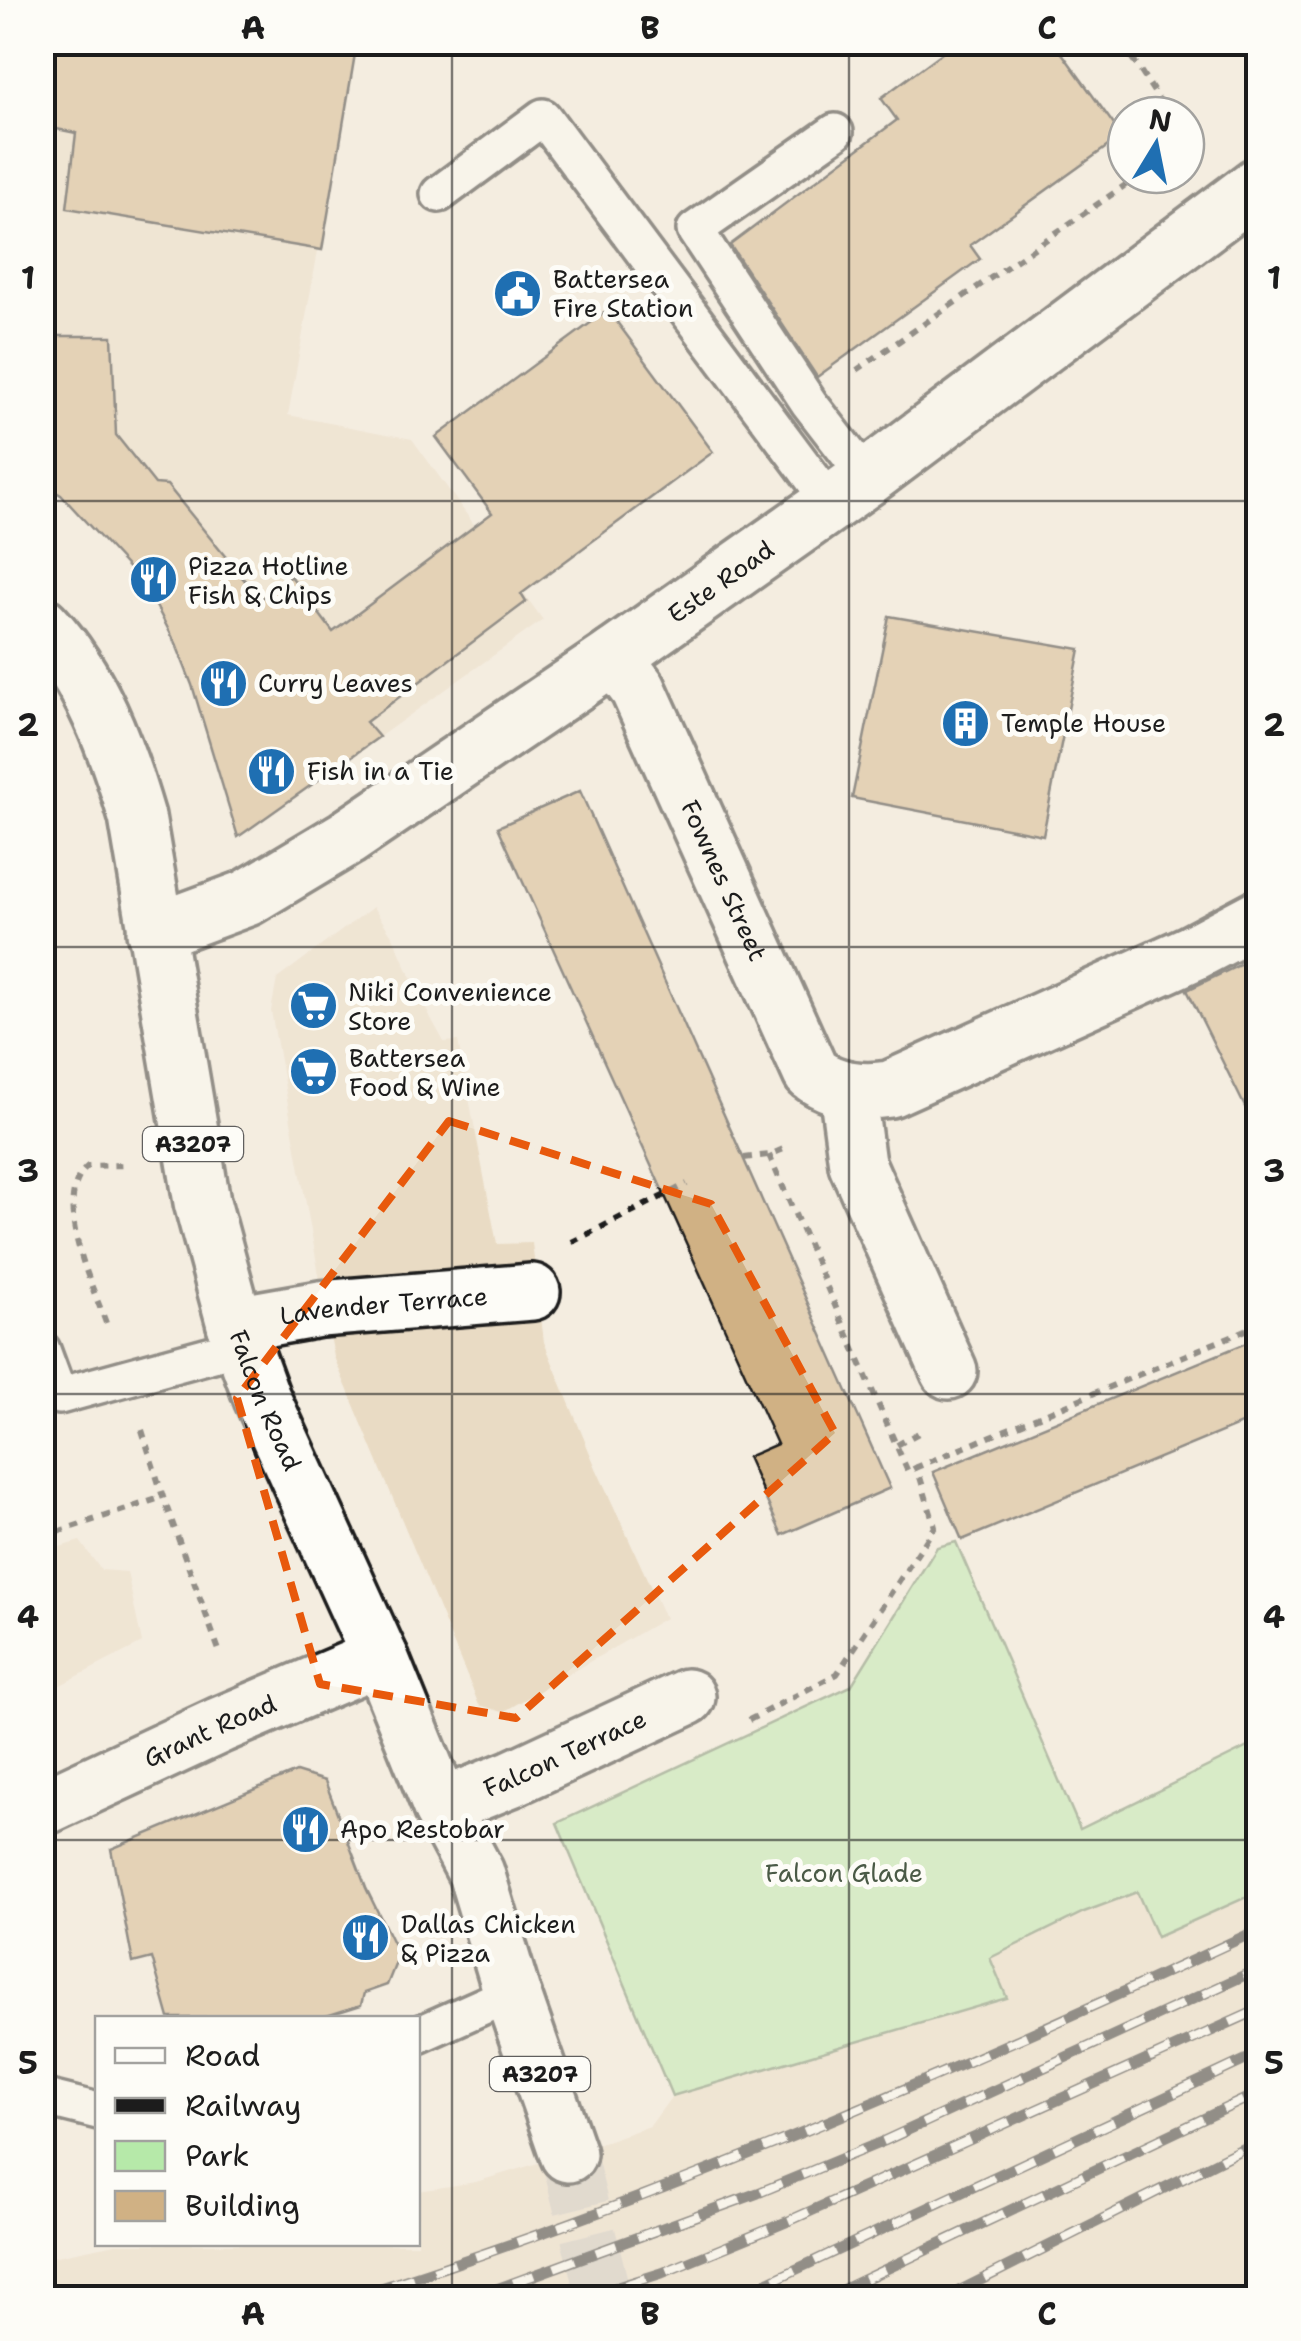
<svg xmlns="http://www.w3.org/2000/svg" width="1301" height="2341" viewBox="0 0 1301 2341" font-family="'Shantell Sans',sans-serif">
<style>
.built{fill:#e9dbc4}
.green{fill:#b6e9a9;stroke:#698262;stroke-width:2.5}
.building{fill:#d0b184;stroke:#1c1c1c;stroke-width:2.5}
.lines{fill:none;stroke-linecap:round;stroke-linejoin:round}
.primary-tunnel{stroke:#c9c3b9;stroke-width:55;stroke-dasharray:55 28;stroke-linecap:butt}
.lane-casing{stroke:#1c1c1c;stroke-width:42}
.street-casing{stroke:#1c1c1c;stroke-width:62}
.secondary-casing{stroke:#1c1c1c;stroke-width:62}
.primary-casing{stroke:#1c1c1c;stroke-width:62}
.path{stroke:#1c1c1c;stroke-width:6;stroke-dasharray:8 8;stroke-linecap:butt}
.lane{stroke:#fdfcf7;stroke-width:35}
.street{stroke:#fdfcf7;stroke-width:55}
.secondary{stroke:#fdfcf7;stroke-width:55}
.primary{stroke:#fdfcf7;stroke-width:55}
.rail-casing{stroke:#1c1c1c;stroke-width:11}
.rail{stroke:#fdfcf7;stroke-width:8;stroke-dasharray:22;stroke-linecap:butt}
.marked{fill:none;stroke:#e8590c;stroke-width:8;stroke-dasharray:20 12;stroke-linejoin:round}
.grid{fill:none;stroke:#1c1c1c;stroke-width:2.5;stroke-opacity:0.55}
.labels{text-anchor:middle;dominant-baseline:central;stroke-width:10;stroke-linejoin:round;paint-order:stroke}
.shield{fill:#fdfcf7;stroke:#605f5e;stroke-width:2.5}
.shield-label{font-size:22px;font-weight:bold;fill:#1c1c1c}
.poi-label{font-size:25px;fill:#1c1c1c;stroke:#fdfcf7;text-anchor:start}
.street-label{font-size:25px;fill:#1c1c1c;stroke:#fdfcf7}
.park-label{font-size:25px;fill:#4a5a46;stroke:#fdfcf7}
.neatline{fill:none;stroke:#1c1c1c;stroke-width:4}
.grid-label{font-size:32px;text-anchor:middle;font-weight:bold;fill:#1c1c1c}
</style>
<rect width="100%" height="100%" fill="#f4ede0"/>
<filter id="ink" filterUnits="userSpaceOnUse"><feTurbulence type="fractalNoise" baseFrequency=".01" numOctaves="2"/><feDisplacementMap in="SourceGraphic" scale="20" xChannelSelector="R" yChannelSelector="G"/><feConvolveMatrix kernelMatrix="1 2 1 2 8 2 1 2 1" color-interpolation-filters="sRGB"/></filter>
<g filter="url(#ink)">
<g class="built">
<polygon points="42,43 356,43 288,415 412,439 543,620 250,829 234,822 198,697 176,644 146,586 62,496 43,484"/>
<polygon points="373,907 393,937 421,1000 444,1042 458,1041 497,1244 532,1243 544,1342 596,1468 665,1618 503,1712 479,1705 334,1357 271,1011 277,979"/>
<polygon points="80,1541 101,1570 127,1572 142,1643 43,1694 43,1552"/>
<polygon points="1138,1892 1157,1936 1258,1892 1258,2298 43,2298 42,2259 116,2244 418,2244 418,2191 476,2182 568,2154 650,2126 672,2096 1007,1999 989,1959 1084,1912"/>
</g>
<polygon class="green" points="956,1542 1080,1829 1258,1742 1258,1892 1157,1937 1137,1892 1084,1912 990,1958 1007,1998 672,2096 557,1823 851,1686 937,1547"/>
<g class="building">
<polygon points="42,42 357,42 322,250 67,208 76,133 42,126"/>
<polygon points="957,42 1054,42 1122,136 970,245 980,259 817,377 730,245 897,120 881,98"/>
<polygon points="608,310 713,452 521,594 526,602 366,722 379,737 238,837 192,685 176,644 146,587 61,495 42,484 42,336 112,336 116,435 155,484 167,485 260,599 291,576 333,632 492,513 436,437"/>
<polygon points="889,616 1080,649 1043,835 852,798"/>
<polygon points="580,791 890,1488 782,1535 747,1457 777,1444 498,827"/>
<polygon points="1258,956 1258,1133 1187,990"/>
<polygon points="1258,1338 1258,1417 962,1540 933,1472"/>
<polygon points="296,1772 325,1781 366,1888 399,1955 387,1985 364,1993 361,2005 320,2018 169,2018 152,1958 133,1963 111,1849"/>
</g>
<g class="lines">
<polyline class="primary-tunnel" points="568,2154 604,2298"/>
<defs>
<g id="lane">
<polyline points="835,132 695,230 809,403 867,478"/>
<polyline points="439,194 543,117 831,503"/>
<polyline points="42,1350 59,1396 242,1346"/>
<polyline points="418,2035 512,1993"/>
<polyline points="42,2097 98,2111"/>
</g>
<g id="street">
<path id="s1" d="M 614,657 L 638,689 L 811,1073 C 834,1091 862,1093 890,1089 L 1192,953 L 1258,918"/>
<path id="s2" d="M 155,932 L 247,898 L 347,838 L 614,657 L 867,478 L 1258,185"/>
<polyline points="847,1089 857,1164 949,1371"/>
<path id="s3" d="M 235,1324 L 320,1309 L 532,1292"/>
<path id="s4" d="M 441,1807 L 513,1778 L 687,1697"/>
</g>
<g id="secondary">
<path id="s5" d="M 42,1808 L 220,1725 L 380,1657"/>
</g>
<g id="primary">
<path id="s6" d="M 42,625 C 91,677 117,749 137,817 L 202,1202 L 235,1324 L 262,1398 L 380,1657 L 441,1807 L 476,1873 L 512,1993 L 568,2154"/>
</g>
</defs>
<use href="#lane" class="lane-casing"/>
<use href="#street" class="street-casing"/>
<use href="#secondary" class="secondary-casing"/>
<use href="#primary" class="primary-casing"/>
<g class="path">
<polyline points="1131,42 1132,58 1169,115"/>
<polyline points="857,370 1140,175"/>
<polyline points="769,1155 908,1472 917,1467"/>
<polyline points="744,1158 769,1155 786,1148"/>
<polyline points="572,1242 687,1184"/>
<path d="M 106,1323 C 92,1284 50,1199 88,1166 L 127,1165"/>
<polyline points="142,1430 163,1497 220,1653"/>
<polyline points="897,1445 922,1431"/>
<polyline points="42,1537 163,1497"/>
<polyline points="749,1720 837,1674 935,1527 917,1467 1258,1325"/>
</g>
<use href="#lane" class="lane"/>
<use href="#street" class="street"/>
<use href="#secondary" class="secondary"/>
<use href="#primary" class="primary"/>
<defs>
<g id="rail">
<path d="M 350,2298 C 662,2200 962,2068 1258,1930"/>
<polyline points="472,2298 758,2193 884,2141 1258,1969"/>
<polyline points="583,2298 662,2273 791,2220 1258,2010"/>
<polyline points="735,2298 1258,2054"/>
<polyline points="825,2298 1258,2093"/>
<polyline points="945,2298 1258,2141"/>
</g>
</defs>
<use href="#rail" class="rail-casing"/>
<use href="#rail" class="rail"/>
</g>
</g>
<path d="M0 0H1301V2341H0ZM 449,1121 L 711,1204 L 835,1433 L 516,1718 L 320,1684 L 237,1398 Z" fill="#f4ede0" fill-opacity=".55" fill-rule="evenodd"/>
<path class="marked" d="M 449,1121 L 711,1204 L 835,1433 L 516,1718 L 320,1684 L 237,1398 Z"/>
<path class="grid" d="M 452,42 L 452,2298M 849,42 L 849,2298M 42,501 L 1258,501M 42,947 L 1258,947M 42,1394 L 1258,1394M 42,1840 L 1258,1840"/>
<defs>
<symbol id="civic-disc" viewBox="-11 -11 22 22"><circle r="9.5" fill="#1f6fb2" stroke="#fdfcf7"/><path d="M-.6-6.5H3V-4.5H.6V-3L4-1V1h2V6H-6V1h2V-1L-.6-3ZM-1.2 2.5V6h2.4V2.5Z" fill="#fff"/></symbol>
<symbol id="restaurant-disc" viewBox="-11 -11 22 22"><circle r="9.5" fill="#1f6fb2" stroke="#fdfcf7"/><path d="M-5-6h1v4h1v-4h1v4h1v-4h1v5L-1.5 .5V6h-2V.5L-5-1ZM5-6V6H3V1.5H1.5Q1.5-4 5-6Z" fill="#fff"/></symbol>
<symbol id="building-disc" viewBox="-11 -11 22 22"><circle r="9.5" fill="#1f6fb2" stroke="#fdfcf7"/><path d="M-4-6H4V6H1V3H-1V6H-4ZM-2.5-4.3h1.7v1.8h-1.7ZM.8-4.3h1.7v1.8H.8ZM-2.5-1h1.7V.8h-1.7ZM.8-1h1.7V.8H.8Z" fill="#fff"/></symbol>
<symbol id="supermarket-disc" viewBox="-11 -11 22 22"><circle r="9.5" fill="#1f6fb2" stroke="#fdfcf7"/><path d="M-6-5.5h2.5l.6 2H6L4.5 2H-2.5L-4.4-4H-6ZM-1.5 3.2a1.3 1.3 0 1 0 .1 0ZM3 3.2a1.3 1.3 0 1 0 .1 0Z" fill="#fff"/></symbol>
</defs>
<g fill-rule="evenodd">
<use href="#civic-disc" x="490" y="266" width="55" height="55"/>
<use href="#restaurant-disc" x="126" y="552" width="55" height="55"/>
<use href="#restaurant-disc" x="196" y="656" width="55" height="55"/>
<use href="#building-disc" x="938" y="696" width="55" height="55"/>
<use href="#restaurant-disc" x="244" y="744" width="55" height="55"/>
<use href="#supermarket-disc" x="286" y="978" width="55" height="55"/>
<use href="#supermarket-disc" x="286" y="1044" width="55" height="55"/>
<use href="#restaurant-disc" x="278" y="1802" width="55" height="55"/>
<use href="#restaurant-disc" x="338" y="1910" width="55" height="55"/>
</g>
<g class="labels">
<g class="shield">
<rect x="143" y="1127" width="100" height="34" rx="8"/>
<rect x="490" y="2057" width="100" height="34" rx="8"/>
</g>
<g class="shield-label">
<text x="193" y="1144">A3207</text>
<text x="540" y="2074">A3207</text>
</g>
<g class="poi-label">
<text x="553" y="279">Battersea<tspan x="553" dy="29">Fire Station</tspan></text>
<text x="188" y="566">Pizza Hotline<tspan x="188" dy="29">Fish &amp; Chips</tspan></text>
<text x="258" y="683">Curry Leaves</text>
<text x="1001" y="723">Temple House</text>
<text x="307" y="771">Fish in a Tie</text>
<text x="348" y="992">Niki Convenience<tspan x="348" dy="29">Store</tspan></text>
<text x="349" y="1058">Battersea<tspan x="349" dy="29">Food &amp; Wine</tspan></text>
<text x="340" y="1829">Apo Restobar</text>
<text x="401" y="1924">Dallas Chicken<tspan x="401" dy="29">&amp; Pizza</tspan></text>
</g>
<g class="street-label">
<text stroke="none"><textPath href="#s2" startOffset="668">Este Road</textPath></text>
<text stroke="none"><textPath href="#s1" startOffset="250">Fownes Street</textPath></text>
<text stroke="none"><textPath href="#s3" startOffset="150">Lavender Terrace</textPath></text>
<text stroke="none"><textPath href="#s6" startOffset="815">Falcon Road</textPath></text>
<text stroke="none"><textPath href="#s5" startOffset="185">Grant Road</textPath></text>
<text stroke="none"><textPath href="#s4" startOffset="135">Falcon Terrace</textPath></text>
</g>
<g class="park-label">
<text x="844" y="1873">Falcon Glade</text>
</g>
</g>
<rect width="1301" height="2341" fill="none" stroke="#fdfcf7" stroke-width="110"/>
<rect x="95" y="2016" width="325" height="230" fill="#fdfcf7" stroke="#a3a29f" stroke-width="2.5"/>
<rect x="115" y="2048" width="50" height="15" fill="#fdfcf7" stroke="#a3a29f" stroke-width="2.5"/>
<text x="185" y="2066" font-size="30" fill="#1c1c1c">Road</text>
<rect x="115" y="2098" width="50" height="15" fill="#1c1c1c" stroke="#a3a29f" stroke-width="2.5"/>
<text x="185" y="2116" font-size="30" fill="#1c1c1c">Railway</text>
<rect x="115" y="2141" width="50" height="30" fill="#b6e9a9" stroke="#a3a29f" stroke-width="2.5"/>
<text x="185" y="2166" font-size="30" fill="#1c1c1c">Park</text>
<rect x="115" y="2191" width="50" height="30" fill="#d0b184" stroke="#a3a29f" stroke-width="2.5"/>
<text x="185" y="2216" font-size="30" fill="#1c1c1c">Building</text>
<g transform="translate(1156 145) rotate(10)"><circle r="48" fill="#fdfcf7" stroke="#a3a29f" stroke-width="2.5"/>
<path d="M0-8L18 38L0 25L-18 38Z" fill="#1f6fb2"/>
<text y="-15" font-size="28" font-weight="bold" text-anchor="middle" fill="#1c1c1c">N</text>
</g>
<rect x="55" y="55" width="1191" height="2231" class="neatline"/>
<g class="grid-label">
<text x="253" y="39">A</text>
<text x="650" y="39">B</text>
<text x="1047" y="39">C</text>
<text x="28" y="289">1</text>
<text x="1274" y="289">1</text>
<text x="28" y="736">2</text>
<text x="1274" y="736">2</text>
<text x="28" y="1182">3</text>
<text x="1274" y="1182">3</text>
<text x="28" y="1628">4</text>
<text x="1274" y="1628">4</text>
<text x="28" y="2074">5</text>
<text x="1274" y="2074">5</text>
<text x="253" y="2325">A</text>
<text x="650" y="2325">B</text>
<text x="1047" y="2325">C</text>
</g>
</svg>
